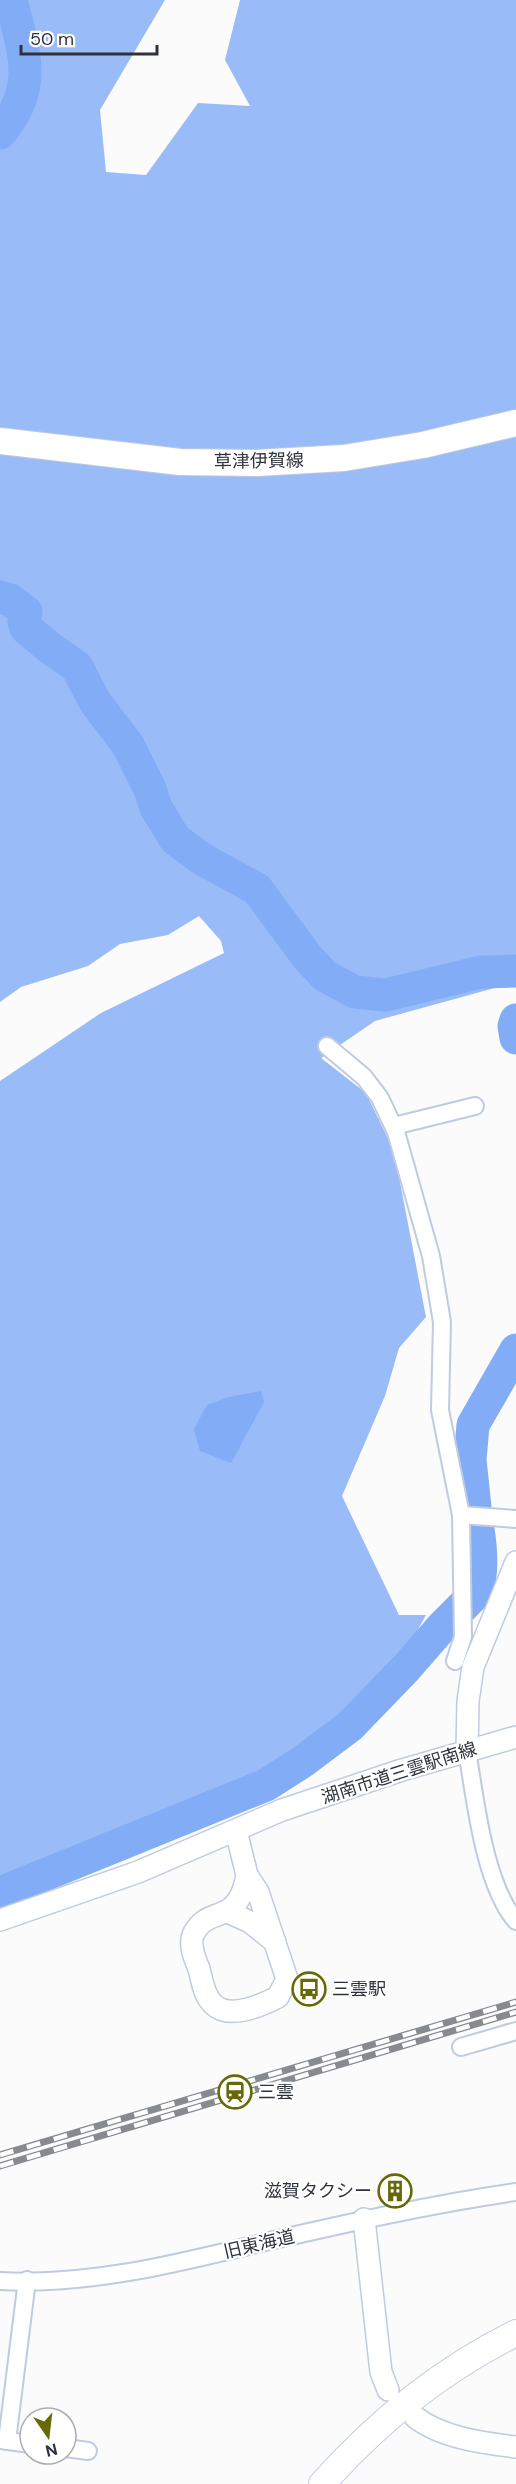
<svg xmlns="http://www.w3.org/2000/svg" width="516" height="2484" viewBox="0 0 516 2484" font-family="'DM Sans','Noto Sans JP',sans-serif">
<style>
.forest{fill:#99bbf7}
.water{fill:#82acf6}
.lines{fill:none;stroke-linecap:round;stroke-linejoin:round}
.river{stroke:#82acf6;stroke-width:33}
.minor-casing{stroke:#bfcbdf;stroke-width:20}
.tertiary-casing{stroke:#bfcbdf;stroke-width:24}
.primary-casing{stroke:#bfcbdf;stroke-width:28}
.minor{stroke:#fff;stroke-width:16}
.tertiary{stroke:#fff;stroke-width:21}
.primary{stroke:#fff;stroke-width:26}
.rail-casing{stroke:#878a8f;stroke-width:7}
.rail{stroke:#fff;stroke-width:4.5;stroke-dasharray:14;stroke-linecap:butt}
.labels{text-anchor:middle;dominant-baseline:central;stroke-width:4.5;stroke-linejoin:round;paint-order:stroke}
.street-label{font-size:18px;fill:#2e333b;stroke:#fff}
.poi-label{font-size:18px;fill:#2e333b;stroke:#fff;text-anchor:start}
</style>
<rect width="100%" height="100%" fill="#fbfbfb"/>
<polygon class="forest" points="0,0 165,0 100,110 106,172 146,175 198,103 250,106 225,60 240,0 516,0 516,982 375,1021 321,1058 366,1093 394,1151 426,1317 399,1348 385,1396 342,1496 399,1615 426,1615 384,1691 350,1730 304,1764 0,1890 0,1081 101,1013 224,953 221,941 199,916 168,935 120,944 88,966 21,987 0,1002"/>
<polygon class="water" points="261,1391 264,1402 231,1463 200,1451 194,1429 207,1405 229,1397"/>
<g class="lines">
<g class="river">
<path d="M 0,133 C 39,87 24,53 11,0"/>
<polyline points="0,597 10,600 26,612 24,622 26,628 50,648 77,667 95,702 128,745 150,789 156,808 175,839 202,859 257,889 308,958 325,976 355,992 386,995 481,972 516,971"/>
<polyline points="516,1020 514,1026 516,1038"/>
<polyline points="475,1507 470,1460 473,1425 516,1350"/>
<path d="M 0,1893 L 266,1785 L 302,1762 L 350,1726 L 406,1668 L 441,1628 L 474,1595 C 484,1578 481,1548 478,1529"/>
</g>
<defs>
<g id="minor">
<polyline points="327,1046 364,1077 380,1098 396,1132 431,1256 442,1322 440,1410 461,1515 516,1519"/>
<polyline points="394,1126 475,1106"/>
<polyline points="455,1661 463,1637 461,1515"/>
<path d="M 467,1750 C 475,1798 484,1884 516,1921"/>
<polyline points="461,2047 516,2031"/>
<path d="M 0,2281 C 90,2286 179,2263 265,2242 C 348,2223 432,2204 516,2192"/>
<polyline points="0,2440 30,2444"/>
<polyline points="7,2441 27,2280"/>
<polyline points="66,2448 88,2451"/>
</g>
<g id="tertiary">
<polyline points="467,1750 468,1701 473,1667 516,1562"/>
<path d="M 236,1831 L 247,1875 L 258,1892 L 287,1979 L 278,1997 C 260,2006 229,2020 213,2004 C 204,1996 202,1980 199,1969 C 195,1959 188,1944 194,1933 C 208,1905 238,1927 247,1875"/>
<polyline points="228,1912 250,1922 275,1942"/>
<polyline points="0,1920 138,1872 282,1810 402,1770 516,1737"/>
<polyline points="364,2219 381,2372 388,2390"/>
<path d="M 415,2417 C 442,2438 483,2443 516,2447"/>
</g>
<g id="primary">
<polyline points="0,441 180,462 256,463 344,458 423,445 516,423"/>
<path d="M 322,2484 C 377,2422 441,2370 516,2333"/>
</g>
</defs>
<use href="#minor" class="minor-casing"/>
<use href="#tertiary" class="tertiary-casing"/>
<use href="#primary" class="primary-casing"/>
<use href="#minor" class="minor"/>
<use href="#tertiary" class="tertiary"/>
<use href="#primary" class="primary"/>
<defs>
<g id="rail">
<polyline points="0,2155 516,2002"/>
<polyline points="0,2166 516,2012"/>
</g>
</defs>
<use href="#rail" class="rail-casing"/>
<use href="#rail" class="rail"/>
</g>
<defs>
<symbol id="bus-ring" viewBox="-11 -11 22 22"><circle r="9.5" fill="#fff" stroke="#666906" stroke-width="1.5"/><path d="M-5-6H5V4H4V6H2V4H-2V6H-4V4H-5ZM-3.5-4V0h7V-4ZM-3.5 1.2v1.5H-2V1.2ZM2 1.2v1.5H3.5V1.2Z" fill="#666906"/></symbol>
<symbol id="station-ring" viewBox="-11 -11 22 22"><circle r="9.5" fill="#fff" stroke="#666906" stroke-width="1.5"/><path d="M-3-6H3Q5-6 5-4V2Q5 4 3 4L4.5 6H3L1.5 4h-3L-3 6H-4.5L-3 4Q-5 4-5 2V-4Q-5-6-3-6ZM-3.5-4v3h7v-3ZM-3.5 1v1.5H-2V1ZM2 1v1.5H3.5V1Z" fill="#666906"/></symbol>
<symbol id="building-ring" viewBox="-11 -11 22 22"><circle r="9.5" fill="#fff" stroke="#666906" stroke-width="1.5"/><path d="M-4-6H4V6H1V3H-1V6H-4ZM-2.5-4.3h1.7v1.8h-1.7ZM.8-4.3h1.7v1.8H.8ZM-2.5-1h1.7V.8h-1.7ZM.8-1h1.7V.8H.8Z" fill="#666906"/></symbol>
</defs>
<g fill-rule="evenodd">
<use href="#bus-ring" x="290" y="1970" width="38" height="38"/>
<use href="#station-ring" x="216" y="2073" width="38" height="38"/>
<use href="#building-ring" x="376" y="2172" width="38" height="38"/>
</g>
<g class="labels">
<g class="street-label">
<text transform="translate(259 461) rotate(-1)">草津伊賀線</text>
<text transform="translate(399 1773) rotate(-18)">湖南市道三雲駅南線</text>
<text transform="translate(259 2244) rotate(-13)">旧東海道</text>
</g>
<g class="poi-label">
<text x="332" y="1989">三雲駅</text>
<text x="258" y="2092">三雲</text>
<text x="372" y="2191" text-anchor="end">滋賀タクシー</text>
</g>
</g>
<g transform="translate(48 2436) rotate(166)"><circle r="28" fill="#ffffff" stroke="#abadb1" stroke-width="1.5"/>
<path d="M0-4.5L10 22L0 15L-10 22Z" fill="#666906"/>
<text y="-9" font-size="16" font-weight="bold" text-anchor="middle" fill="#2e333b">N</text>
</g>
<path d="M21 45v9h136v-9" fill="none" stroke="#2e333b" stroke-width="3"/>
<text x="30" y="45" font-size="18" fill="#2e333b" stroke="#ffffff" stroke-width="4.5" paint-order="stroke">50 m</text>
</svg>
